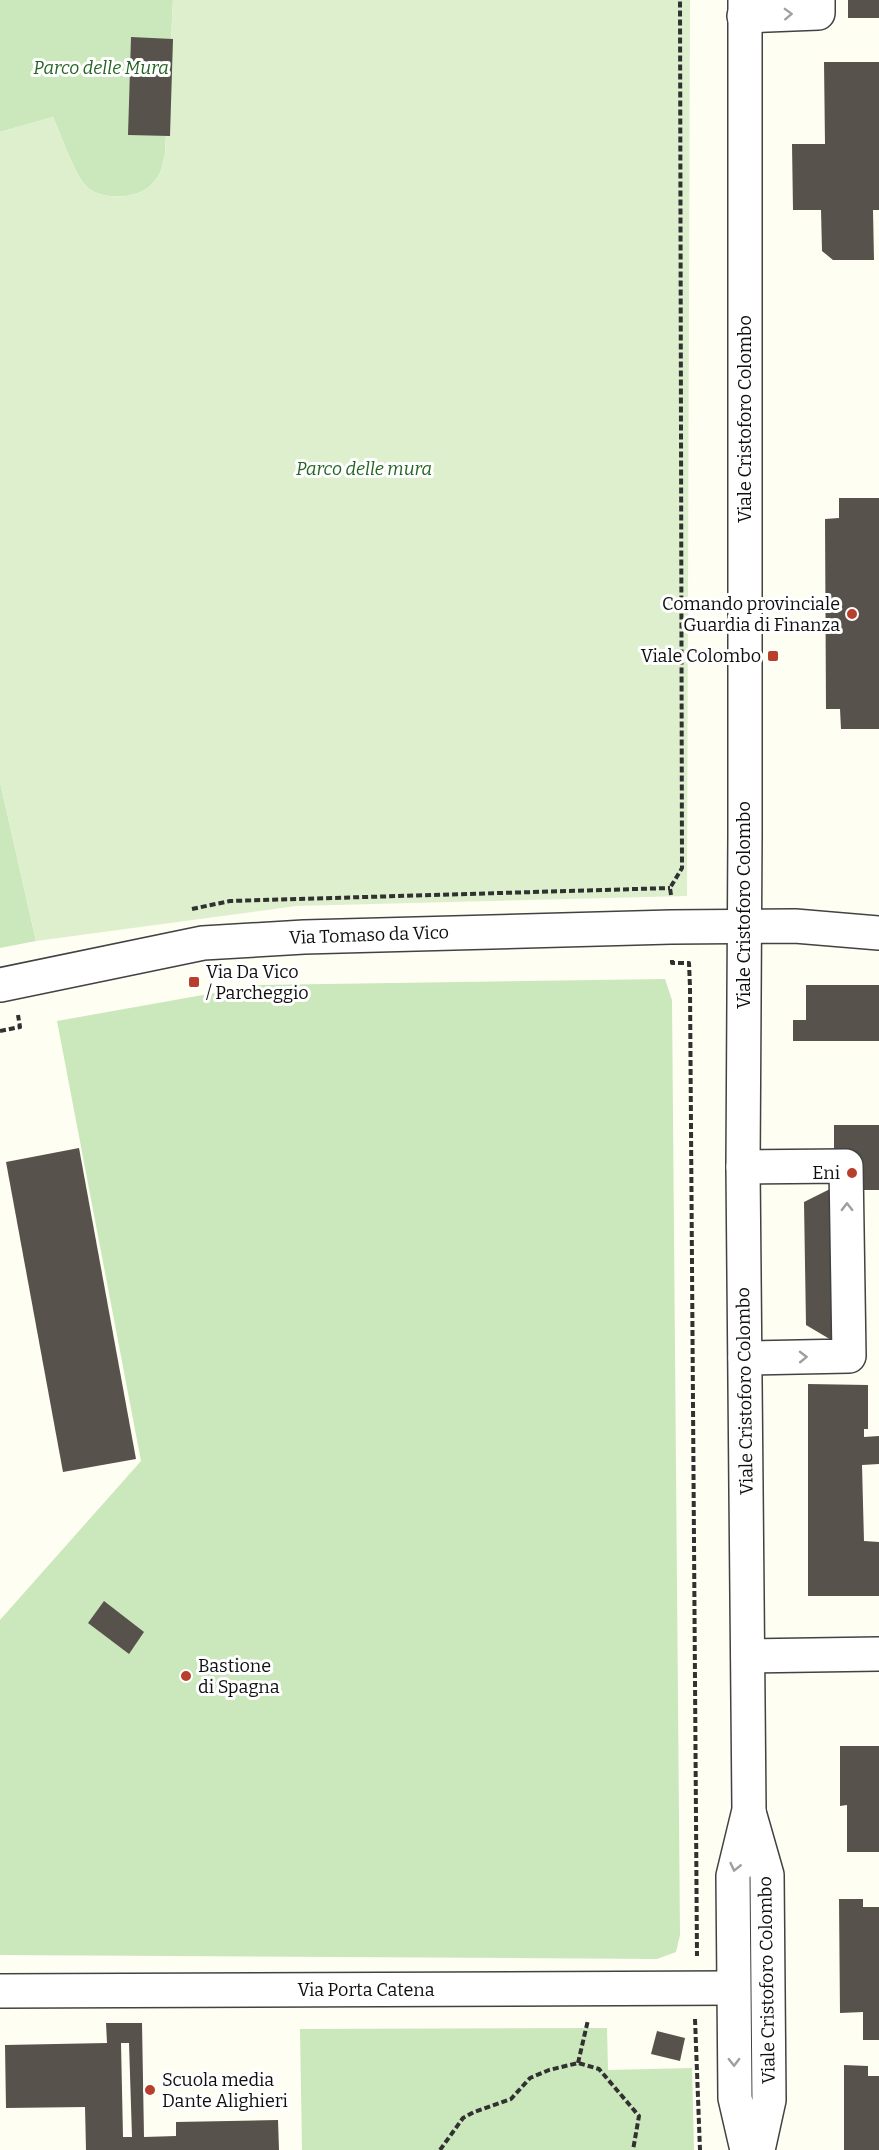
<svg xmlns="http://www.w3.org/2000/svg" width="879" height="2150" viewBox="0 0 879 2150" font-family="Bitter,serif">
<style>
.green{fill:#cbe8bc}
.pitch{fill:#deefce}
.building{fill:#57524c;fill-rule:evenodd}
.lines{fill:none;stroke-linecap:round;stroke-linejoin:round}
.minor-casing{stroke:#424242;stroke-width:36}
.path{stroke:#313131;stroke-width:4;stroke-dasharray:6 3;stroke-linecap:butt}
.minor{stroke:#fff;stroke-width:33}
.oneway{stroke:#9f9f9f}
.poi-dot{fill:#b93f2d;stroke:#fff;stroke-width:2}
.labels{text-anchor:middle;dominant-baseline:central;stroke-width:6;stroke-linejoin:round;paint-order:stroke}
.park-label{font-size:18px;font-style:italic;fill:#246422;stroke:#fff}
.street-label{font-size:18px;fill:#0f0f0f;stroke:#fff}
.poi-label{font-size:18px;fill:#0f0f0f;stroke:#fff;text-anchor:end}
</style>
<rect width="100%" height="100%" fill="#fefef2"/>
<g class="green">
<path d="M 0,0 L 173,0 L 165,153 C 163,164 161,175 153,183 C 139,199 105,201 88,188 C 75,177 61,134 53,117 L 0,132 Z"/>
<polygon points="0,782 36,941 0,948"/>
<polygon points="665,979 672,1000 680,1935 676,1952 657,1959 0,1955 0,1620 141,1461 57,1021 259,985"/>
<polygon points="607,2028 608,2070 692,2068 694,2150 302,2150 300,2029"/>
</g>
<path class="pitch" d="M 173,0 L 690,0 L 687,896 L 296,906 L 36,941 L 0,782 L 0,132 L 53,117 C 61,134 75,177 88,188 C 105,201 139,199 153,183 C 161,175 163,164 165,153 Z"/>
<g class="building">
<rect x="848" y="0" width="31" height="18"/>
<polygon points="131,37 173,39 170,136 128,135"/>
<polygon points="824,62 879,62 879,210 873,210 874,260 833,260 822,251 821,210 793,210 792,144 825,144"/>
<polygon points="839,498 879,498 879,729 841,729 840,709 826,709 825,519 839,518"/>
<polygon points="806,985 879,985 879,1041 793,1041 793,1020 806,1020"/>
<polygon points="834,1125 879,1125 879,1190 851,1190 834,1153"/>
<polygon points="79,1148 136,1459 63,1472 6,1162"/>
<polygon points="834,1187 833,1341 806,1325 804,1202"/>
<polygon points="808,1384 868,1385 868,1429 864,1429 864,1437 879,1436 879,1464 862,1465 864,1541 879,1542 879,1596 808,1596"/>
<polygon points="104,1601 144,1632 129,1654 88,1623"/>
<polygon points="840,1746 879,1746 879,1852 847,1852 847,1805 840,1806"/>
<polygon points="839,1899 863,1899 863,1907 879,1907 879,2040 863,2040 863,2012 840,2013"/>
<path d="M 106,2023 L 142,2023 L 144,2137 L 176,2136 L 176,2122 L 278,2120 L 279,2150 L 86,2150 L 85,2107 L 6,2108 L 5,2045 L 107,2043 ZM 121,2043 L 129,2043 L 132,2137 L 123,2137 Z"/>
<polygon points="657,2031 685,2038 680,2061 651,2054"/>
<polygon points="844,2065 868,2066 868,2076 879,2076 879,2150 844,2150"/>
</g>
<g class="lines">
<defs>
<g id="minor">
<polyline points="745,0 745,834 743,1167 749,1810 733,1876 735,2098 747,2150"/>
<polyline points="744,16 818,13 818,0"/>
<polyline points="0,985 203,943 304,937 671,927 795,926 879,933"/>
<polyline points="743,1167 846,1166 849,1356 745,1358"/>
<polyline points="748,1656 879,1654"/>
<polyline points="749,1812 767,1875 769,2100 758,2150"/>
<polyline points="0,1991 733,1988"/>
</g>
</defs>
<use href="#minor" class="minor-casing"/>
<g class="path">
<polyline points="671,895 670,888 682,868 680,0"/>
<polyline points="192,909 230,901 670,888"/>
<polyline points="672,960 672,963 689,963 690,987 697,1956"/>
<polyline points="0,1031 20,1027 18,1015"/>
<polyline points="695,2019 700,2150"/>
<polyline points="578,2063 588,2020"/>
<polyline points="440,2150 463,2118 474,2112 511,2099 530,2078 549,2070 578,2063 599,2069 639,2116 633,2150"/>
</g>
<use href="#minor" class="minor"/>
</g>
<defs><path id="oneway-chevron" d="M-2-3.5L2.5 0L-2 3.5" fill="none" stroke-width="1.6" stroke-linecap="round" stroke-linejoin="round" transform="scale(1.5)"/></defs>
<g class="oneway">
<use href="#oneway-chevron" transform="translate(788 14) rotate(-2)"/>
<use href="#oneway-chevron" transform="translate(847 1207) rotate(-91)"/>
<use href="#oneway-chevron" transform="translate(803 1357) rotate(-1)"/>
<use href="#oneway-chevron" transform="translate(735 1867) rotate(103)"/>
<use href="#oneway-chevron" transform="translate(734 2062) rotate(89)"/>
</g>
<g class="poi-dot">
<circle cx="852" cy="614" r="6"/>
<rect x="767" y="650" width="12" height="12" rx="3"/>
<rect x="188" y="976" width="12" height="12" rx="3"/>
<circle cx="852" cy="1173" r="6"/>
<circle cx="186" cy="1676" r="6"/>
<circle cx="150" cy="2090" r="6"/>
</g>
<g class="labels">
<g class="park-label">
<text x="101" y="68">Parco delle Mura</text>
<text x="364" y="469">Parco delle mura</text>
</g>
<g class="street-label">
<text transform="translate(745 419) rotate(-90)">Viale Cristoforo Colombo</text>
<text transform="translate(744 905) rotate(-90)">Viale Cristoforo Colombo</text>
<text transform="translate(369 935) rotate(-2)">Via Tomaso da Vico</text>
<text transform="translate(745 1391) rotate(-91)">Viale Cristoforo Colombo</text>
<text transform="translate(767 1980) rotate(-91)">Viale Cristoforo Colombo</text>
<text x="366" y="1990">Via Porta Catena</text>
</g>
<g class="poi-label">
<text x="840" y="604">Comando provinciale<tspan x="840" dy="21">Guardia di Finanza</tspan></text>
<text x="761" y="656">Viale Colombo</text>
<text x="206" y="972" text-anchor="start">Via Da Vico<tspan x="206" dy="21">/ Parcheggio</tspan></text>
<text x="840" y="1173">Eni</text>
<text x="198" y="1666" text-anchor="start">Bastione<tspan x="198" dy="21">di Spagna</tspan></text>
<text x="162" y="2080" text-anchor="start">Scuola media<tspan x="162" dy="21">Dante Alighieri</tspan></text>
</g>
</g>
</svg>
